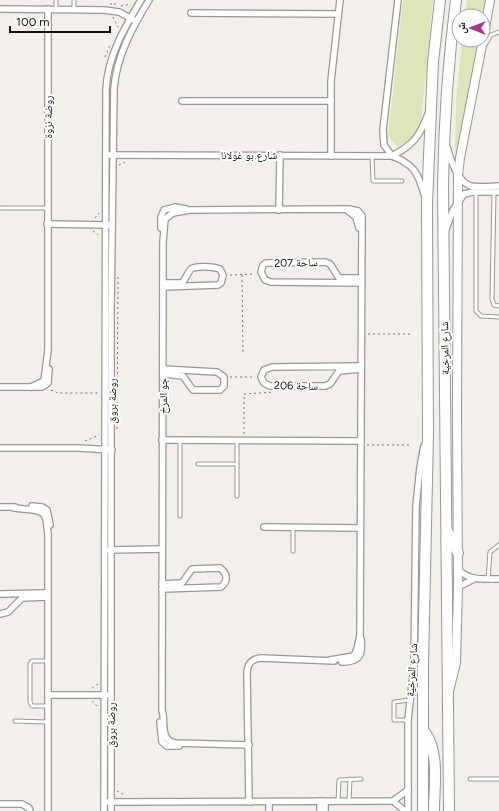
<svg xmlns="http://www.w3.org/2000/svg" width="499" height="811" viewBox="0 0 499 811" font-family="Figtree,'Noto Naskh Arabic',sans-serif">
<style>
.green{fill:#dce6b9}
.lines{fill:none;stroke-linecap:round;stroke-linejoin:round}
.lane-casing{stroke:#9a9794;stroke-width:5}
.street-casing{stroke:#9a9794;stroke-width:8}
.secondary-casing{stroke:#9a9794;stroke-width:10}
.highway-casing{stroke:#9a9794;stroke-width:12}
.path{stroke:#767472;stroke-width:1;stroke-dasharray:2 3;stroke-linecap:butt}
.lane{stroke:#fff;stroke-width:3}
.street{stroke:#fff;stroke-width:5.5}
.secondary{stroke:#fff;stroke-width:8}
.highway{stroke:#fff;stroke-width:10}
.labels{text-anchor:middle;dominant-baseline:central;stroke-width:4;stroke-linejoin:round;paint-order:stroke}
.street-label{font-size:11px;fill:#100f0e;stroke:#fff}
</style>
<rect width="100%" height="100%" fill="#f3f0ec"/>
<g class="green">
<polygon points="403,0 433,0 421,123 410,139 398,147 388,136"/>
<polygon points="467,0 485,0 482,16 464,16"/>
<polygon points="462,40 479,40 459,153 455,154 456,99"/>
</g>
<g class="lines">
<defs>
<g id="lane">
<polyline points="56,0 56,9"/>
<polyline points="74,0 74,9"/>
<polyline points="485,45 491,35 499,32"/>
<polyline points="372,155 373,181 402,181"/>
<polyline points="476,192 476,311 481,316 499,317"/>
<polyline points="494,192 492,299 494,305 499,306"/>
<polyline points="1,208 48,208"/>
<polyline points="180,440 180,516"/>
<polyline points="237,440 237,496"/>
<polyline points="198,464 237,464"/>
<polyline points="293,551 293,527"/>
<polyline points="488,579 490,552 499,545"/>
<polyline points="47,706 32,706 30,702 30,664 32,661 47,661"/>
<polyline points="408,720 394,720 394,702 410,700"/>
<polyline points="15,721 47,722"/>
<polyline points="470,779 499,779"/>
<polyline points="338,802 339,780 361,779"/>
<polyline points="349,802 350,779"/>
</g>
<g id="street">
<polyline points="0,9 104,10 119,12 134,20"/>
<polyline points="191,13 337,14"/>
<polyline points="182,101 331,101"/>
<path d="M 447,147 C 450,158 457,182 471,186 C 479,188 490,186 499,186"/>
<path d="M 110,155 L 392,156 C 413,164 418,172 424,194"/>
<polyline points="331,156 331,81 340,0"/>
<polyline points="392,156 384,145 383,130 398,0"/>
<path d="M 392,156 C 413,145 420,136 428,114"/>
<polyline points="279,210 280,155"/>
<polyline points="347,210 356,217 359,228"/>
<polyline points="47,224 110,225"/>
<polyline points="161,228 161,217 164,210 175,207 186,209"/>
<polyline points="446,229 453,210 464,194 473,192 499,192"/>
<polyline points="361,278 339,278 330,264 325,262 266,263 263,265 261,272 265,280 271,282 361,283"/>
<path d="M 163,283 L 182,283 C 186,279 187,273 191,269 C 197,265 214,267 220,269 L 223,275 L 221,283 L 218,285 L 163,287"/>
<polyline points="163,369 217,372 224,377 224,386 220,390 193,390 183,376 163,374"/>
<polyline points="361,369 339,371 330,384 325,386 270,386 264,383 261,377 264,370 272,367 361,366"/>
<polyline points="0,387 42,387 48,383 49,369"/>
<polyline points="31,387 44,381 48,350 48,9"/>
<polyline points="162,440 361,441"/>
<polyline points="0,448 79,448 112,450"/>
<polyline points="32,506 42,507 47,510 50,525"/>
<polyline points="0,507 15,507"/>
<polyline points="14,508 34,510 43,513 46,519 48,534 48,811"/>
<polyline points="264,527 360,528"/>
<polyline points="109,550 162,549"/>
<path d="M 458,569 C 468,581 484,579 499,579"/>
<path d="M 162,584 L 182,583 L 192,569 L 220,568 C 228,574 228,581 221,587 L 162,589"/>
<polyline points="458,587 474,579"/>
<polyline points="0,594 47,593"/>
<polyline points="0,614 8,612 22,598 47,597"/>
<path d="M 342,662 C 360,662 363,655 361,639"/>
<polyline points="48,695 107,695"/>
<polyline points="160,722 162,742 167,746 179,746"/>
<path d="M 249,745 L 175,743 C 159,739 166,722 162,710 L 163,242 L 165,219 L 173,213 L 190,210 L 349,209 L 358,211 L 362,216 L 360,635 L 357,649 L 354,656 L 330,660"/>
<polyline points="320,801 320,811"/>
<polyline points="393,801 405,811"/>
<polyline points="108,802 393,801 408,790"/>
<path d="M 249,802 L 247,675 C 247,665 250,659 261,658 L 334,661"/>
<polyline points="269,802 269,811"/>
<polyline points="0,804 22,804 29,808 30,811"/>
<path d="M 104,811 L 106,89 C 108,55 124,29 141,0"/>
<path d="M 111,811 L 111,309 L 114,88 C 117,55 132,28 149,0"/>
<polyline points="325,811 325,802"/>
<polyline points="408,811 408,720 414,665 416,506 420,467 424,446"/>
</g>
<g id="secondary">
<polyline points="483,39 490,0"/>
<polyline points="449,691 456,663 458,587 457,412 458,175 460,158 483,40"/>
</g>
<g id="highway">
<polyline points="448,532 458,553"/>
<path d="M 424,731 C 440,752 434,785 434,811"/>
<polyline points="423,811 423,665 428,435 427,204 433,62 440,0"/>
<path d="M 449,811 L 443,185 C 444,123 448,62 456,0"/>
</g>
</defs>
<use href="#lane" class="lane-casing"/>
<use href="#street" class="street-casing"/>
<use href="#secondary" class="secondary-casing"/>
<use href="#highway" class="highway-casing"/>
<g class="path">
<polyline points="111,5 111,3 118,5"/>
<polyline points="121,6 131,4"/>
<polyline points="113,17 118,27"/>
<polyline points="105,57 110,45"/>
<polyline points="119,165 125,162"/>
<polyline points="95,218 99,213"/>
<polyline points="93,231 98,235"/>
<polyline points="230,275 255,274"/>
<polyline points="242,275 243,355"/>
<polyline points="368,334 411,334"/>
<polyline points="230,377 255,377"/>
<polyline points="51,390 58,393 99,393"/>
<polyline points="117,429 118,276"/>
<polyline points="244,434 244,394 274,392"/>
<polyline points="85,441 97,436 99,434"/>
<polyline points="367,445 412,445"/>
<polyline points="92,688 98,684"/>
<polyline points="92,701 98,707"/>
<polyline points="117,791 125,795"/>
</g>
<use href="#lane" class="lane"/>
<use href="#street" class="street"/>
<use href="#secondary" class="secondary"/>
<use href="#highway" class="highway"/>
</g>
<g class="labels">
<g class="street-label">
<text transform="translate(48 117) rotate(-90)">روضة نزوة</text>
<text x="249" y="155">شارع بو غولانا</text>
<text transform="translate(296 263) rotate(-1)">ساحة 207</text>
<text transform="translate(445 348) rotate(-91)">شارع المرخية</text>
<text transform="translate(296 386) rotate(1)">ساحة 206</text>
<text transform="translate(163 396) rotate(-90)">جو المرخ</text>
<text transform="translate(112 401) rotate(-90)">روضة بروق</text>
<text transform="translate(412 670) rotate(-86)">شارع المرخية</text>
<text transform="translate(111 725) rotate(-90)">روضة بروق</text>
</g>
</g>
<g transform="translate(471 28) rotate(270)"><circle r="19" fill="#ffffff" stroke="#9f9f9f"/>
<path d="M0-3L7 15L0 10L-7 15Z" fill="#a9348c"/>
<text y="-6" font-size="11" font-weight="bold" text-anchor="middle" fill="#100f0e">ش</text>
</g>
<path d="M10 26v6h100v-6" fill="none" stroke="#100f0e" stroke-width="2"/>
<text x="16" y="26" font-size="12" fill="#100f0e" stroke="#ffffff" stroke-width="3" paint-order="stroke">100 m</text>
</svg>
